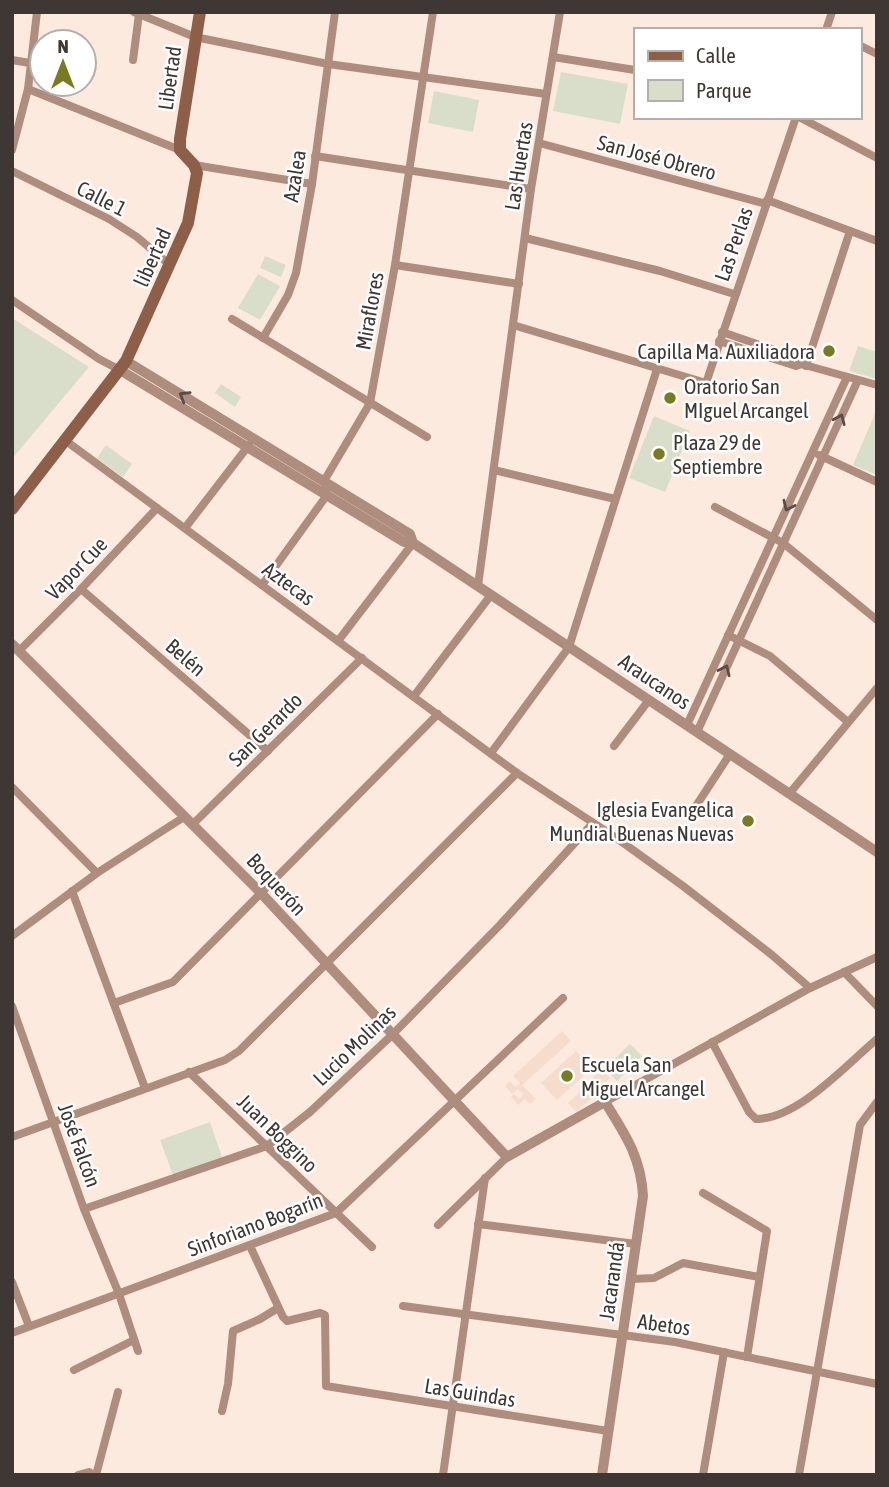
<svg xmlns="http://www.w3.org/2000/svg" width="889" height="1487" viewBox="0 0 889 1487" font-family="'Asap Condensed',sans-serif">
<style>
.built{fill:#f6dccd}
.green{fill:#d9deca}
.lines{fill:none;stroke-linecap:round;stroke-linejoin:round}
.minor{stroke:#ae8d7e;stroke-width:8}
.tertiary{stroke:#ae8d7e;stroke-width:10}
.secondary{stroke:#8d5f49;stroke-width:12}
.oneway{stroke:#5a4c46}
.poi-dot{fill:#797b23;stroke:#fff;stroke-width:2.5}
.labels{text-anchor:middle;dominant-baseline:central;stroke-width:5;stroke-linejoin:round;paint-order:stroke}
.street-label{font-size:21px;fill:#3e3733;stroke:#fff}
.poi-label{font-size:21px;fill:#3e3733;stroke:#fff;text-anchor:start}
</style>
<rect width="100%" height="100%" fill="#fceadf"/>
<g class="built">
<polygon points="562,1031 571,1041 522,1085 536,1099 530,1104 525,1099 518,1105 511,1097 514,1094 519,1099 523,1095 518,1089 512,1094 505,1086 510,1081 515,1087 520,1083 513,1076"/>
<polygon points="576,1051 592,1068 557,1100 541,1083"/>
<polygon points="602,1070 610,1078 594,1093 586,1084"/>
<polygon points="583,1089 592,1098 576,1112 568,1103"/>
</g>
<g class="green">
<polygon points="561,72 628,84 620,124 553,111"/>
<polygon points="434,91 479,100 473,132 428,123"/>
<polygon points="265,256 286,265 281,277 260,268"/>
<polygon points="258,274 280,286 260,320 238,308"/>
<polygon points="12,318 89,367 12,459"/>
<polygon points="858,346 877,352 877,379 849,371"/>
<polygon points="221,384 241,397 235,407 215,393"/>
<polygon points="877,409 877,475 853,465"/>
<polygon points="654,416 690,431 665,492 629,478"/>
<polygon points="106,445 132,464 123,477 97,458"/>
<polygon points="630,1044 642,1056 617,1081 605,1068"/>
<polygon points="210,1122 222,1157 173,1175 160,1140"/>
</g>
<g class="lines">
<g class="minor">
<polyline points="134,12 195,37 328,64 546,94"/>
<polyline points="826,30 832,12"/>
<polyline points="859,45 877,54"/>
<polyline points="553,57 635,70"/>
<polyline points="12,60 30,63"/>
<polyline points="133,60 139,14"/>
<polyline points="28,89 180,150"/>
<polyline points="799,117 877,158"/>
<polyline points="539,143 766,204"/>
<polyline points="12,150 28,89 37,12"/>
<polyline points="315,156 531,189"/>
<polyline points="194,165 312,184"/>
<polyline points="12,171 109,219 137,237 170,265"/>
<polyline points="767,200 877,241"/>
<polyline points="525,238 660,271 734,294"/>
<polyline points="395,265 519,284"/>
<polyline points="12,300 99,359 120,370"/>
<polyline points="232,319 427,437"/>
<polyline points="513,325 706,383 796,117"/>
<polyline points="722,332 798,358 801,364"/>
<polyline points="263,338 288,295 296,273 312,184 335,12"/>
<polyline points="719,341 796,366 801,364 877,385"/>
<polyline points="806,366 850,231"/>
<polyline points="66,441 517,773 615,837 683,886 772,955 810,988"/>
<polyline points="819,455 877,482"/>
<polyline points="494,470 615,499"/>
<polyline points="715,507 783,543 877,620"/>
<polyline points="185,528 249,445"/>
<polyline points="262,585 327,495 324,481 370,403 395,265 433,12"/>
<polyline points="478,586 531,189 560,12"/>
<polyline points="81,589 268,751"/>
<polyline points="728,635 770,656 848,722"/>
<polyline points="338,641 413,543"/>
<polyline points="19,651 81,589 157,508"/>
<polyline points="414,696 491,595"/>
<polyline points="687,725 847,377"/>
<polyline points="697,732 858,380"/>
<polyline points="614,746 649,700"/>
<polyline points="491,753 569,647 657,369"/>
<polyline points="12,787 97,873"/>
<polyline points="789,794 877,688"/>
<polyline points="696,806 730,754"/>
<polyline points="192,825 362,658"/>
<polyline points="72,891 145,1088"/>
<polyline points="12,936 97,873 184,817"/>
<polyline points="844,972 877,1006"/>
<polyline points="114,1003 173,982 438,714"/>
<polyline points="12,1006 84,1209 119,1294 138,1351"/>
<path d="M 712,1042 L 749,1112 L 756,1119 C 798,1119 846,1065 877,1039"/>
<polyline points="189,1072 372,1247"/>
<polyline points="605,1102 810,988 877,957"/>
<polyline points="12,1137 225,1060 239,1051 517,773"/>
<polyline points="703,1193 767,1231 747,1357"/>
<polyline points="84,1209 267,1146 310,1112 392,1035 499,926 593,823"/>
<polyline points="478,1224 636,1244"/>
<polyline points="438,1225 507,1157"/>
<polyline points="250,1246 283,1317 287,1321 320,1313 325,1315 326,1386 608,1431"/>
<polyline points="632,1279 654,1278 683,1263 759,1277"/>
<polyline points="12,1282 29,1326"/>
<polyline points="403,1306 675,1342 877,1384"/>
<polyline points="12,1333 336,1213 563,998"/>
<polyline points="74,1370 134,1340"/>
<polyline points="222,1411 228,1384 233,1331 260,1319 278,1308"/>
<polyline points="78,1475 89,1472 93,1475"/>
<polyline points="96,1475 118,1392"/>
<polyline points="443,1475 485,1178"/>
<polyline points="703,1475 724,1352"/>
<polyline points="799,1475 860,1125 877,1102"/>
</g>
<g class="tertiary">
<polyline points="126,361 410,534 413,543 877,852"/>
<polyline points="120,370 404,542 412,542"/>
<path d="M 12,644 L 260,892 L 507,1157 L 605,1102 C 625,1134 641,1157 643,1196 L 602,1475"/>
</g>
<polyline class="secondary" points="12,509 126,361 188,223 197,173 194,165 180,150 180,139 200,12"/>
</g>
<defs><path id="oneway-chevron" d="M-2-3.5L2.5 0L-2 3.5" fill="none" stroke-width="1.6" stroke-linecap="round" stroke-linejoin="round" transform="scale(1.75)"/></defs>
<g class="oneway">
<use href="#oneway-chevron" transform="translate(184 396) rotate(-149)"/>
<use href="#oneway-chevron" transform="translate(840 419) rotate(-66)"/>
<use href="#oneway-chevron" transform="translate(788 506) rotate(115)"/>
<use href="#oneway-chevron" transform="translate(725 670) rotate(-65)"/>
</g>
<g class="poi-dot">
<circle cx="829" cy="351" r="7"/>
<circle cx="670" cy="398" r="7"/>
<circle cx="659" cy="454" r="7"/>
<circle cx="748" cy="821" r="7"/>
<circle cx="567" cy="1076" r="7"/>
</g>
<g class="labels">
<g class="street-label">
<text transform="translate(169 78) rotate(-82)">Libertad</text>
<text transform="translate(657 157) rotate(15)">San José Obrero</text>
<text transform="translate(518 166) rotate(-81)">Las Huertas</text>
<text transform="translate(294 176) rotate(-81)">Azalea</text>
<text transform="translate(102 198) rotate(27)">Calle 1</text>
<text transform="translate(733 244) rotate(-71)">Las Perlas</text>
<text transform="translate(152 257) rotate(-66)">libertad</text>
<text transform="translate(369 311) rotate(-80)">Miraflores</text>
<text transform="translate(76 568) rotate(-46)">Vapor Cue</text>
<text transform="translate(289 583) rotate(36)">Aztecas</text>
<text transform="translate(186 657) rotate(41)">Belén</text>
<text transform="translate(655 681) rotate(34)">Araucanos</text>
<text transform="translate(265 729) rotate(-45)">San Gerardo</text>
<text transform="translate(277 884) rotate(47)">Boquerón</text>
<text transform="translate(354 1045) rotate(-44)">Lucio Molinas</text>
<text transform="translate(278 1133) rotate(44)">Juan Boggino</text>
<text transform="translate(80 1145) rotate(70)">José Falcón</text>
<text transform="translate(255 1224) rotate(-21)">Sinforiano Bogarín</text>
<text transform="translate(611 1281) rotate(-82)">Jacarandá</text>
<text transform="translate(664 1324) rotate(8)">Abetos</text>
<text transform="translate(470 1392) rotate(9)">Las Guindas</text>
</g>
<g class="poi-label">
<text x="815" y="351" text-anchor="end">Capilla Ma. Auxiliadora</text>
<text x="684" y="386">Oratorio San<tspan x="684" dy="24">MIguel Arcangel</tspan></text>
<text x="673" y="442">Plaza 29 de<tspan x="673" dy="24">Septiembre</tspan></text>
<text x="734" y="809" text-anchor="end">Iglesia Evangelica<tspan x="734" dy="24">Mundial Buenas Nuevas</tspan></text>
<text x="581" y="1064">Escuela San<tspan x="581" dy="24">Miguel Arcangel</tspan></text>
</g>
</g>
<rect width="889" height="1487" fill="none" stroke="#3e3733" stroke-width="28"/>
<rect x="634" y="28" width="228" height="91" fill="#ffffff" stroke="#b2afad" stroke-width="2"/>
<rect x="648" y="51" width="35" height="10" fill="#8d5f49" stroke="#b2afad" stroke-width="2"/>
<text x="696" y="63" font-size="21" fill="#3e3733">Calle</text>
<rect x="648" y="80" width="35" height="21" fill="#d9deca" stroke="#b2afad" stroke-width="2"/>
<text x="696" y="98" font-size="21" fill="#3e3733">Parque</text>
<g transform="translate(63 63)"><circle r="33" fill="#ffffff" stroke="#b2afad" stroke-width="2"/>
<path d="M0-5L12 26L0 18L-12 26Z" fill="#797b23"/>
<text y="-10" font-size="19" font-weight="bold" text-anchor="middle" fill="#3e3733">N</text>
</g>
</svg>
